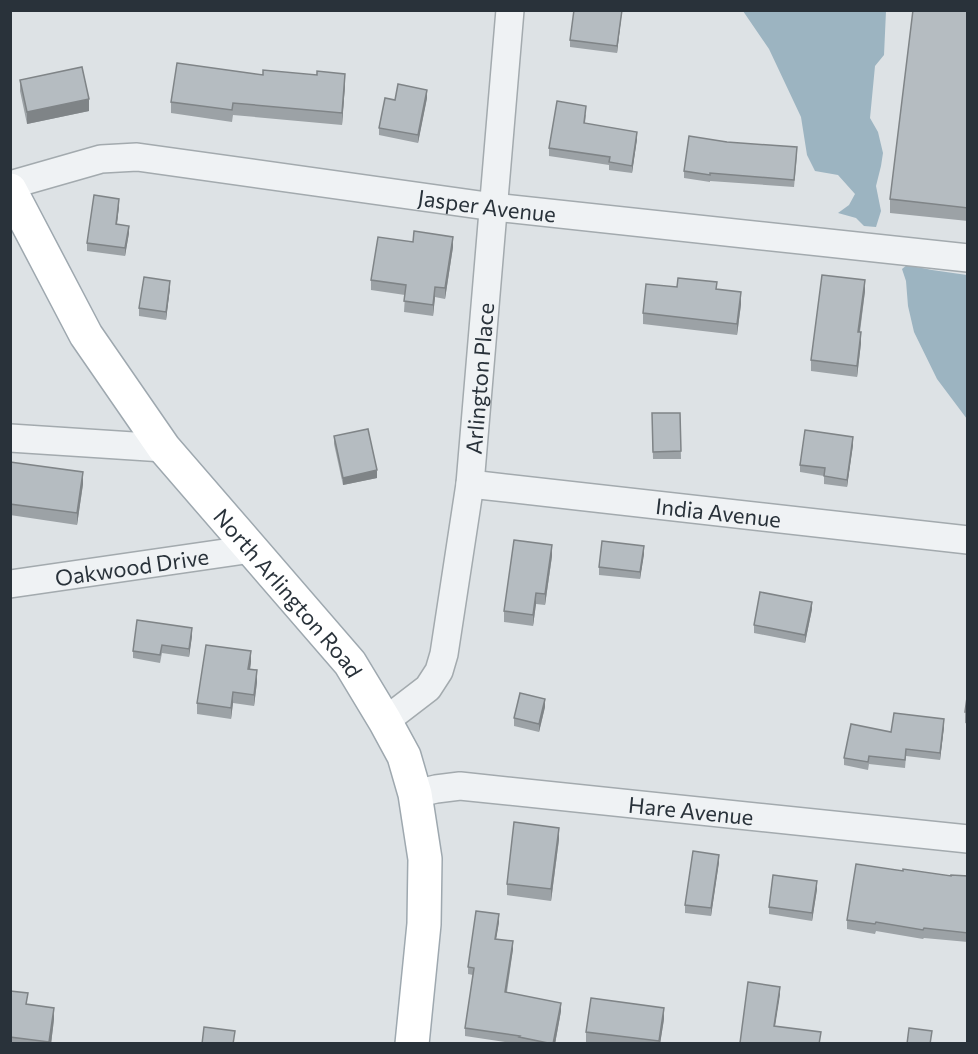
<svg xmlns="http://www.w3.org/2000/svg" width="978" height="1054" viewBox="0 0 978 1054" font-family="Commissioner,sans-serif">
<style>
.water{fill:#9cb4c1}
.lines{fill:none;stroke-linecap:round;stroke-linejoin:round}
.minor-casing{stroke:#a3aaae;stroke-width:30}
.major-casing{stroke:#9ea8af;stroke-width:36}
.minor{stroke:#eff2f4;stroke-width:27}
.major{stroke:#fff;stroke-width:33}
.wall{fill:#9ca2a6}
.shaded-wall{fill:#7f8487}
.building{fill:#b5bcc1;stroke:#7f8487;stroke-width:1.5}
.labels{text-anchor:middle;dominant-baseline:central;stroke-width:4.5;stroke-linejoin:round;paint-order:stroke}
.street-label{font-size:22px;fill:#29323a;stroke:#ecf0f3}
</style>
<rect width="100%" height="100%" fill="#dde2e5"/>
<g class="water">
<polygon points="743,11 886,11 884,55 875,66 870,118 878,132 883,153 881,166 876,186 881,211 876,227 864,226 856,218 838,213 849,205 855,194 838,175 815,171 807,155 801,117 769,49"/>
<polygon points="907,265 932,270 967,275 967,419 937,379 914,332 908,306 906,281 902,269"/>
</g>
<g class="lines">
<defs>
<g id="minor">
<path id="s1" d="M 10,185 L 101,159 L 137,157 L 494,207 L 968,258"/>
<polyline points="10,438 164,448"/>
<path id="s2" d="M 470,484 L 968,540"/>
<path id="s3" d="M 10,584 L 252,549"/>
<path id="s4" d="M 385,721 L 428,688 L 439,671 L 444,654 L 470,484 L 510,10"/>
<path id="s5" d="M 415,794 L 436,789 L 460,786 L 968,839"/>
</g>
<g id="major">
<path id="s6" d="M 10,190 L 86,335 L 164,448 L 350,663 L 385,721 L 404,756 L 415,794 L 425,859 L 424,924 L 412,1044"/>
</g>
</defs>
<use href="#minor" class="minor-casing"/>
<use href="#major" class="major-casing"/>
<use href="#minor" class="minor"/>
<use href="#major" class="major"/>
</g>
<g class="wall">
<polygon points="622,10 617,53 570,47 570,40"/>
<polygon points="968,10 968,221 890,213 890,199"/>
<polygon points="263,75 345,85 342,125 233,115 232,122 171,113 171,102"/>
<polygon points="20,80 89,111 27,124 20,91"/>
<polygon points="427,98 418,143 379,135 379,128"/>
<polygon points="586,114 585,123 637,139 632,173 609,170 609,165 549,156 549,148"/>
<polygon points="797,155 794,187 710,181 710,182 684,178 684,171"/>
<polygon points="119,206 117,224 129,233 125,256 87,251 87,243"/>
<polygon points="413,242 453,247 445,299 435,297 433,316 404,312 405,295 371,290 371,280"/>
<polygon points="677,287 717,290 741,304 737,335 643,324 643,313"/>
<polygon points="170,288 166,320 139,316 139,308"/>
<polygon points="865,291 860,332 861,343 857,377 811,371 811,360"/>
<polygon points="652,413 680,413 681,459 653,459"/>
<polygon points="334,436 377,478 343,485 334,444"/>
<polygon points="853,445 847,487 824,484 824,476 800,472 800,465"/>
<polygon points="10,462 83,484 77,525 10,515"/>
<polygon points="644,554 640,579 599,575 599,567"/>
<polygon points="552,556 545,605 536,604 533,626 504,622 504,611"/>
<polygon points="812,609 805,643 754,633 754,625"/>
<polygon points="192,636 189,657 162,653 160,663 133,658 133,651"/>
<polygon points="251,662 250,670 257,682 254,706 233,703 231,719 197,714 197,703"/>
<polygon points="968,690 968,724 965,723 965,712"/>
<polygon points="545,707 539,732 514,726 514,718"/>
<polygon points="944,727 940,760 906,756 905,768 869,764 868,770 844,765 844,758 891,732"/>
<polygon points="559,839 551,901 507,895 507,884"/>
<polygon points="719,862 711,916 685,913 685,905"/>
<polygon points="903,871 951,876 968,876 968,942 924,938 923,939 876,931 875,934 847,929 847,920"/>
<polygon points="817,889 812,921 769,914 769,907"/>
<polygon points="499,922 496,939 513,949 507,992 561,1011 555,1044 518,1044 465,1036 465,1028 473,975 468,974 468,967"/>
<polygon points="10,991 28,1005 54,1019 51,1044 10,1044"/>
<polygon points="664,1019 660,1044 586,1043 586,1032"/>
</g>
<g class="shaded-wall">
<polygon points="622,10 617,53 617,46"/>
<polygon points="345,74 345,85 342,125 342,113"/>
<polygon points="427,90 427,98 418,143 418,135"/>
<polygon points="89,99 89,111 27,124 27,112"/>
<polygon points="637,132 637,139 632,173 632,166"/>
<polygon points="119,199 119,206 116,232 116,224"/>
<polygon points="129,226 129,233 125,256 125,248"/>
<polygon points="453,237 453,247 445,299 445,288"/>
<polygon points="865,280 865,291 858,343 858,332"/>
<polygon points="170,281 170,288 166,320 166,312"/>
<polygon points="435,287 435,297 433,316 433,305"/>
<polygon points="741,292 741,304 737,335 737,324"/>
<polygon points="861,332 861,343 857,377 857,366"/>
<polygon points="853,437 853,445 847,487 847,480"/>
<polygon points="377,470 377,478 343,485 343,478"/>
<polygon points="83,472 83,484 77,525 77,513"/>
<polygon points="552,545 552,556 545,605 545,594"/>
<polygon points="644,546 644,554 640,579 640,572"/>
<polygon points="536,593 536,604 533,626 533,615"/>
<polygon points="812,602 812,609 805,643 805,635"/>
<polygon points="192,628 192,636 189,657 189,649"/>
<polygon points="251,651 251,662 248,681 248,669"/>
<polygon points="257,670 257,682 254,706 254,695"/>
<polygon points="233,692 233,703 231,719 231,708"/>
<polygon points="545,699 545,707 539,732 539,724"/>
<polygon points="944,719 944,727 940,760 940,753"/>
<polygon points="559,828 559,839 551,901 551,889"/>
<polygon points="719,855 719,862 711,916 711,908"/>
<polygon points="817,881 817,889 812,921 812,913"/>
<polygon points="499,914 499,922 495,946 495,939"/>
<polygon points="513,941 513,949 505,1000 505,992"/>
<polygon points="780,987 780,995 774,1033 774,1026"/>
<polygon points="561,1003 561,1011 555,1044 553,1044"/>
<polygon points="54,1008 54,1019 51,1044 49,1044"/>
<polygon points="664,1008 664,1019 660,1044 659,1044"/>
</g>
<g class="building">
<polygon points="574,10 622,10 617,46 570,40"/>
<polygon points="913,10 968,10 968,208 890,199"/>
<polygon points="177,63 263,75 263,70 317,75 317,71 345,74 342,113 233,103 232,110 171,102"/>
<polygon points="82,67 89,99 27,112 20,80"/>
<polygon points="398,84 427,90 418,135 379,128 385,98 395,100"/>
<polygon points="557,101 586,106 584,123 637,132 632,166 609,162 610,157 549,148"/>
<polygon points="689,136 727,142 797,147 794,180 710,173 710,175 684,171"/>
<polygon points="94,195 119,199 116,224 129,226 125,248 87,243"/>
<polygon points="414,231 453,237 445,288 435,287 433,305 404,301 406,285 371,280 378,237 413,242"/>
<polygon points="822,275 865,280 858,332 861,332 857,366 811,360"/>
<polygon points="144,277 170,281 166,312 139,308"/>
<polygon points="678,278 717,282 716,289 741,292 737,324 643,313 646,284 677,287"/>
<polygon points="652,413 680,413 681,451 653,452"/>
<polygon points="368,429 377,470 343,478 334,436"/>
<polygon points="805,430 853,437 847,480 824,476 825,468 800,465"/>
<polygon points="10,462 83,472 77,513 10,504"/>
<polygon points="514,540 552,545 545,594 536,593 533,615 504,611"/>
<polygon points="602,541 644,546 640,572 599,567"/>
<polygon points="760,592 812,602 805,635 754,625"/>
<polygon points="137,620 192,628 189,649 162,645 160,655 133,651"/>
<polygon points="206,645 251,651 248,669 257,670 254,695 233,692 231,708 197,703"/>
<polygon points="968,690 968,712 965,712"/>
<polygon points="520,693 545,699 539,724 514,718"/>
<polygon points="894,713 944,719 940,753 906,749 905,760 869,756 868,762 844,758 851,724 891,732"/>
<polygon points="514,822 559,828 551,889 507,884"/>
<polygon points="693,851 719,855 711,908 685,905"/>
<polygon points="856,864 903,871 903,869 951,876 951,875 968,876 968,933 924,928 923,930 876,922 875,924 847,920"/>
<polygon points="773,875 817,881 812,913 769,907"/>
<polygon points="476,911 499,914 495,939 513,941 505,992 561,1003 553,1044 519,1037 520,1036 465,1028 474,968 468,967"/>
<polygon points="748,982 780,987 774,1026 821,1032 819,1044 740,1043"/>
<polygon points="10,991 28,993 26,1004 54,1008 49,1042 10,1037"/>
<polygon points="591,998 664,1008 659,1041 586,1032"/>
<polygon points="204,1027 235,1031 233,1044 202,1044"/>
<polygon points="909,1028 932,1031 930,1044 907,1044"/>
</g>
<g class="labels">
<g class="street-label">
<text stroke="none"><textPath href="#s1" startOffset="484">Jasper Avenue</textPath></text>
<text stroke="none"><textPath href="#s4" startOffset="370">Arlington Place</textPath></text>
<text stroke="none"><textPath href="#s2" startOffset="250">India Avenue</textPath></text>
<text stroke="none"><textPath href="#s3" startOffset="123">Oakwood Drive</textPath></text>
<text stroke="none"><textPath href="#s6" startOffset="492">North Arlington Road</textPath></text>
<text stroke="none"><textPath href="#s5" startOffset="278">Hare Avenue</textPath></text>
</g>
</g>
<rect width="978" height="1054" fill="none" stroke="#29323a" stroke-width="24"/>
</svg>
